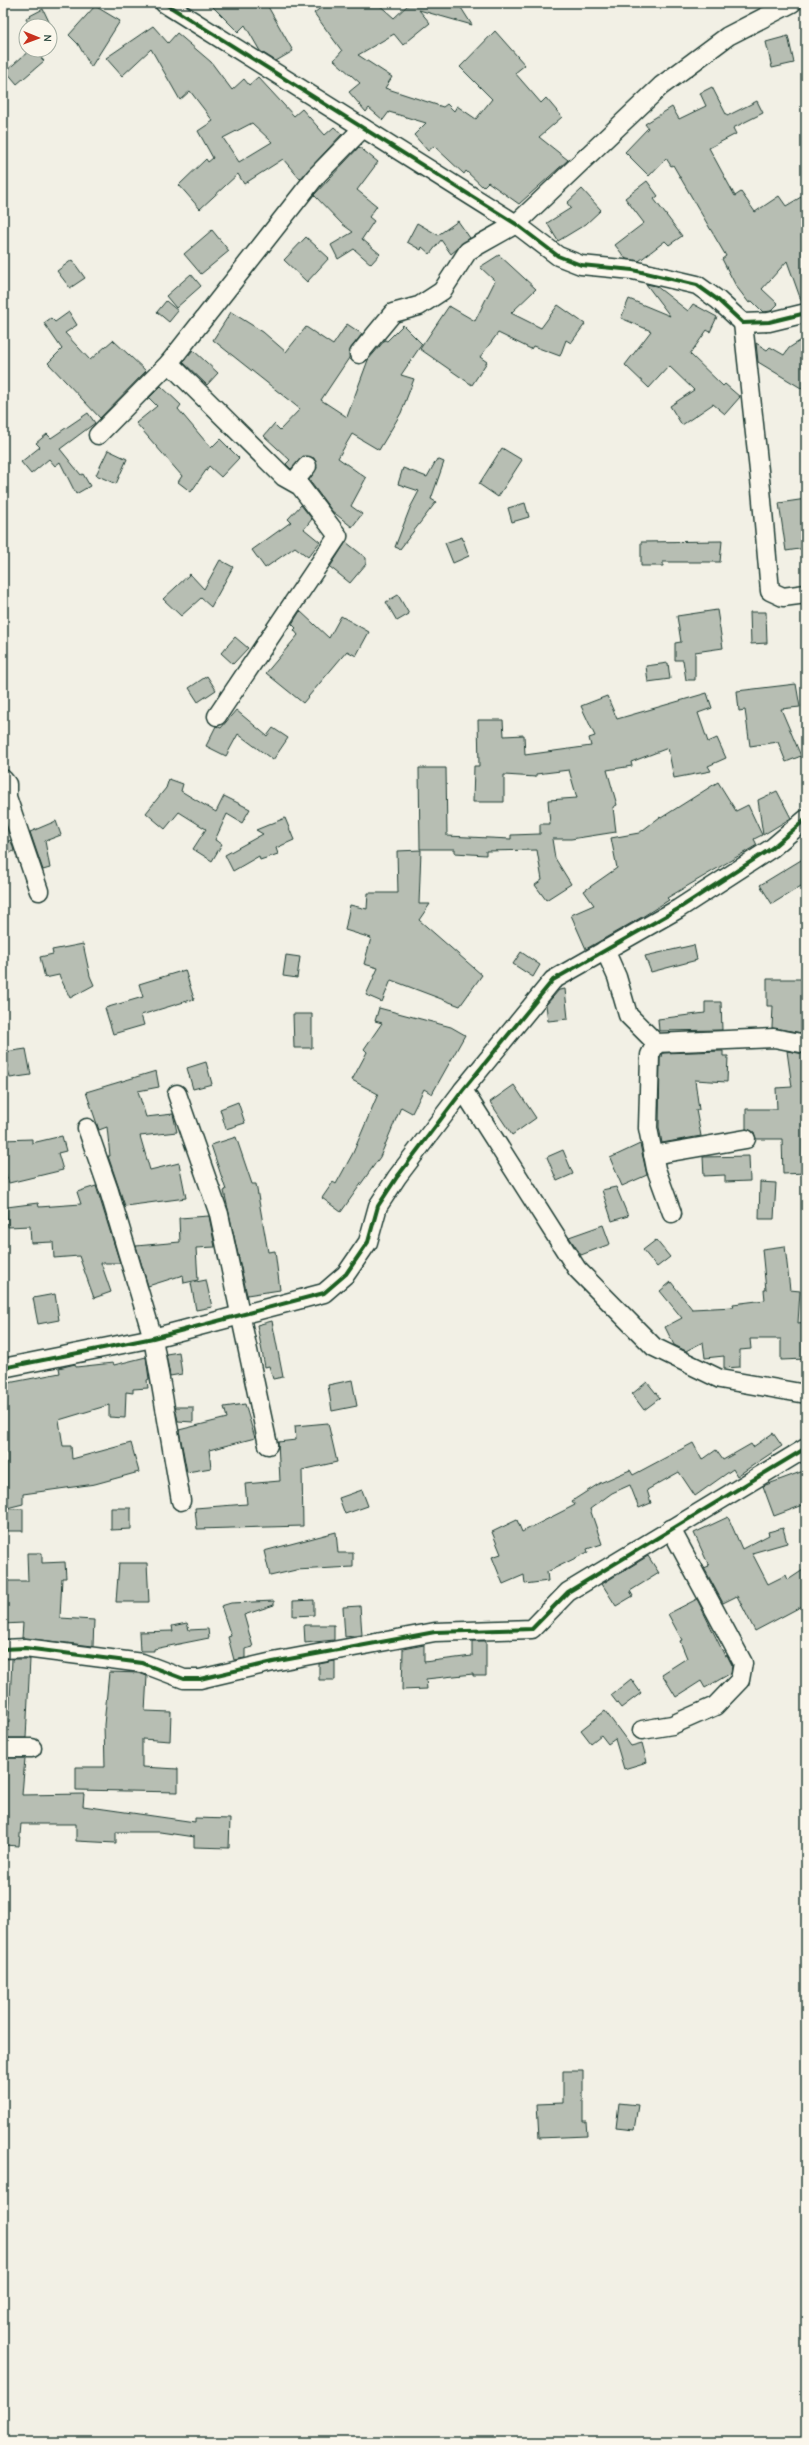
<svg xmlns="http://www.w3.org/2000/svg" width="809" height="2445" viewBox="0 0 809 2445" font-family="'Comic Neue',sans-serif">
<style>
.building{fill:#b7beb3;stroke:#1f3d34;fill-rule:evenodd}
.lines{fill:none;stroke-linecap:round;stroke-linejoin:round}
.minor-casing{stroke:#1f3d34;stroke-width:21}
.minor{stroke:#fbf7ec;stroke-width:18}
.cycleway-casing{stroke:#fbf7ec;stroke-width:6}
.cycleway{stroke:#1b5e20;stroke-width:4}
</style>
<rect width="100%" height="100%" fill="#f2f0e5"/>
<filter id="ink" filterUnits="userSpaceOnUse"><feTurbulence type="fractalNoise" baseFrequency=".025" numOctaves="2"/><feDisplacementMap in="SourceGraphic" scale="8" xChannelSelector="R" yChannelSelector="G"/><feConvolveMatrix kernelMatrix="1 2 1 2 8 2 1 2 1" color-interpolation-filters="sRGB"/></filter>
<g filter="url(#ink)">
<g class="building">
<polygon points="209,3 266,3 293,51 276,61 260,51 245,25 238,32"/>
<polygon points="327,3 377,3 394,18 410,3 458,3 472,25 419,10 430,23 403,45 394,34 358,55 392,77 385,88 443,107 447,104 454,111 457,106 476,119 492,99 460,67 495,31 525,65 515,73 541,103 546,98 562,117 539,137 568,160 519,204 488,182 483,187 466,171 464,174 434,146 428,151 414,135 426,123 389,112 383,120 369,108 366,112 349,92 360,83 334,60 342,51 314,13"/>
<polygon points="95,6 120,21 91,67 78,44 69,35"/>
<polygon points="43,9 52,28 29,26 26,18"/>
<path d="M 153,26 L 168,43 L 177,33 L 211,62 L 232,90 L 244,79 L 249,85 L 258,77 L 294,116 L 302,109 L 325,135 L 334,127 L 342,134 L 300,179 L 283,159 L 244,184 L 238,174 L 200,209 L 179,185 L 206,159 L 208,162 L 213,158 L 198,131 L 213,121 L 190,91 L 180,100 L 151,49 L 122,76 L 106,58 ZM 252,123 L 272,142 L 239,162 L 223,138 Z"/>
<polygon points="788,36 794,63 772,68 766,42"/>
<polygon points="30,50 34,50 44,61 17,84 6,71"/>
<polygon points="712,87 727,116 757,101 763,113 733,128 736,134 709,148 735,196 741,192 755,212 779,196 786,206 806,194 806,303 802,303 787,261 762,289 778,304 771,311 763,312 752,301 749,303 736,286 722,259 726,256 673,165 671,166 666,158 649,176 625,152 648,128 645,124 672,107 679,119 706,106 700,93"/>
<polygon points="359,147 378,162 357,190 377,206 369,217 374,221 362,239 380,254 371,264 354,249 338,259 331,245 353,232 342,224 314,195"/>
<polygon points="647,181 658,196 654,199 682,236 669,245 665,241 639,261 626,259 615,245 644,223 625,198"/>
<polygon points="582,189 601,210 586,224 558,241 547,223 571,208 567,203"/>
<polygon points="458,221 470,238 451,254 441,240 430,254 422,247 421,250 407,242 417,223 438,235"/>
<polygon points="212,230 229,251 201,274 184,254"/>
<polygon points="306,237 329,258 307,282 284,260"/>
<polygon points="499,255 536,289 511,313 541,328 558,305 585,324 571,343 566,340 560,356 533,346 531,349 498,333 480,357 487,362 472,385 420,349 449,306 475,321 495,281 480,267"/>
<polygon points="72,260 85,278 70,288 57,271"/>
<polygon points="191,274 201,286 176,308 166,296"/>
<polygon points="646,284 656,286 688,311 693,304 717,317 710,332 707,330 690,354 723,386 725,384 740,397 725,414 713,404 682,425 670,406 694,390 669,366 649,388 625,365 651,331 621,318 629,299 670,316"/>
<polygon points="166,301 178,311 169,322 157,312"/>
<polygon points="69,312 77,325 65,333 90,360 113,340 146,371 100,418 48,363 62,349 44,323 51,318 55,322"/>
<polygon points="231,312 263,332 286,352 306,327 333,345 347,324 362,334 351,348 349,358 321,400 347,417 368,360 385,340 387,341 403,325 422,344 401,375 414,379 401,413 379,450 352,434 338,458 366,478 351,506 362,514 352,527 332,511 309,480 317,468 314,458 303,456 291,469 286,464 290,460 264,436 274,424 280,430 300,409 213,340"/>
<polygon points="806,337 806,391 758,362 756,343 767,350 770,347 784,355 789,348"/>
<polygon points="193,350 218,373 207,385 183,362"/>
<polygon points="161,386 181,405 178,409 211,448 220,439 239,458 221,477 209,466 191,492 178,482 182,476 136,423 157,406 149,398"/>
<polygon points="88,413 95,423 60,449 81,475 83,474 90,486 76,494 60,462 55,466 49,459 31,474 21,462 40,447 36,443 47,434 51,438"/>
<polygon points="502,448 522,460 498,497 479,484"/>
<polygon points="108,450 127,459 116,484 96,475"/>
<polygon points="437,459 444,462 431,499 436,502 400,549 395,547 410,508 419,491 398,484 403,468 427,477"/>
<polygon points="806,499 806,548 786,551 779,503"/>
<polygon points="525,503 529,517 512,522 508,508"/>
<polygon points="301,505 312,519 304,529 320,542 308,557 295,547 265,568 252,550 291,522 288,519"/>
<polygon points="462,537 469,556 453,563 445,543"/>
<polygon points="722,541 720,562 663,562 663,566 641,566 641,542"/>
<polygon points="346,542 366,558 366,564 350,583 330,567"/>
<polygon points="220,560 233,567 211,607 201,598 181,616 163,599 190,574 204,589"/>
<polygon points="398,595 409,614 397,621 386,602"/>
<polygon points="717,610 723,648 695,652 695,680 686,680 683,660 675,660 675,643 681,642 677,616"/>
<polygon points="300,611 329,638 341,616 369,632 356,656 347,651 303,703 266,673 298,635 294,630 296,628 292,624"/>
<polygon points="750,612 766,612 767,643 751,644"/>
<polygon points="235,637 248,648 233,664 221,653"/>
<polygon points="668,663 670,679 648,682 646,666"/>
<polygon points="207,676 216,690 198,702 189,688"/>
<polygon points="796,684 800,707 781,709 801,756 786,762 778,742 750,746 745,710 739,711 737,691"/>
<polygon points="707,693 712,708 698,713 708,742 717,738 726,758 708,766 711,771 674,778 668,748 631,762 632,766 607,770 617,805 613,807 616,832 571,839 552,839 555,858 571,884 546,900 535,885 542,880 537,850 486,851 486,855 455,853 455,849 420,849 419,768 446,768 447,836 511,839 511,835 540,834 540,824 550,824 548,800 577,798 569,770 536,774 536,777 504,775 504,802 473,802 474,766 479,766 478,720 503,720 504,736 524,735 525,755 591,746 589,738 595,736 581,706 607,696 617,719"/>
<polygon points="236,710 267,736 273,728 288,738 273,760 238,734 226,756 206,746 216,726 221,728"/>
<polygon points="169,779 183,784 181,791 216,812 224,796 250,809 242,823 227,814 215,840 222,844 212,861 193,849 206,829 179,812 165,829 146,813 166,788"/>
<polygon points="718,782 736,811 748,805 762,835 754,839 757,845 667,898 669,900 642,917 586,949 571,915 594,905 584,891 617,868 611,838 639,833 660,817 661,818"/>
<polygon points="777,791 791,818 763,835 758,800"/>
<polygon points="285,818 294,840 276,848 278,854 260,860 259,856 233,871 225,855 263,834 256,830"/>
<polygon points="56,821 61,835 45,841 50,868 43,870 30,832"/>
<polygon points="11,840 14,851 8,854 3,843"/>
<polygon points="421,850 419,904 430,904 419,920 482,975 460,1006 391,980 382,1002 366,995 378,968 364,964 371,938 345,930 350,905 367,909 368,893 398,893 397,851"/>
<polygon points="806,857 806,883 772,904 760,885"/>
<polygon points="83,944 90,976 94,985 70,998 59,975 45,978 40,957 53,954 52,950"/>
<polygon points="694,945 697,960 651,972 645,956"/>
<polygon points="521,952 540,965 533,977 513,964"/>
<polygon points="286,955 300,957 297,978 283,976"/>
<polygon points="185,970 194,999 141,1015 144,1025 113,1034 105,1008 143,997 139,984"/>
<polygon points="767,979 803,979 802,1033 772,1028 773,1006 767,1006"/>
<polygon points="565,989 568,1019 548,1021 546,1005 559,990"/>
<polygon points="705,1002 721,1002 722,1030 659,1031 658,1019 705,1013"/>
<polygon points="379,1008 451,1027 465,1035 432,1094 424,1089 412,1113 401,1107 380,1157 341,1212 322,1198 333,1182 336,1184 353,1153 378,1094 352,1080 367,1052 364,1049 382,1023 375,1021"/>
<polygon points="293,1014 312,1014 312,1048 294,1048"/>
<polygon points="26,1049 31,1075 10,1078 5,1052"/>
<polygon points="723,1051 723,1056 728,1056 727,1082 695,1080 699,1110 696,1110 701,1136 662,1143 659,1127 660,1058 662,1057 663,1053"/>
<polygon points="787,1051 804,1054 806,1068 806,1173 783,1174 782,1139 756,1139 754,1132 746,1129 746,1109 777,1109 776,1088 792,1087"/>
<polygon points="206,1062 212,1084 193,1089 187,1068"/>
<polygon points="156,1071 159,1087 138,1091 146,1117 173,1114 177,1132 140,1136 150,1170 179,1163 186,1198 125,1206 108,1156 110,1156 107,1127 99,1130 86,1092"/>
<polygon points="514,1085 536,1118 512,1135 490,1102"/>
<polygon points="238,1102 245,1123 226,1129 220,1109"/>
<polygon points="62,1136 66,1151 58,1153 63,1170 9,1183 3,1166 3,1140 32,1139 32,1143"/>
<polygon points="236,1137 252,1184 256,1184 268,1252 275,1251 280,1290 247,1295 224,1191 226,1190 211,1145"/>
<polygon points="640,1144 647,1175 622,1186 610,1158"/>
<polygon points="563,1150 573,1174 557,1181 547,1157"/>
<polygon points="749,1156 750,1181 725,1182 725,1175 704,1176 703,1157"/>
<polygon points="760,1182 776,1183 774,1219 759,1219"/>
<polygon points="96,1186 120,1263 101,1263 111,1292 94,1298 79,1256 54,1258 53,1242 31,1243 30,1226 8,1227 7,1207 38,1203 39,1207 81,1204 77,1192"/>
<polygon points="616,1187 628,1216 612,1221 602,1190"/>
<polygon points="209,1216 215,1247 196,1248 198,1280 184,1283 183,1275 148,1286 136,1246 180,1242 179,1218"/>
<polygon points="603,1225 610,1244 581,1255 569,1237"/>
<polygon points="656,1240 670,1257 657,1267 643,1250"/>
<polygon points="785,1246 790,1290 800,1291 798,1323 806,1322 806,1359 781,1360 781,1339 750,1339 751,1349 740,1350 740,1367 724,1368 724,1356 705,1358 703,1342 686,1351 674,1345 665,1327 682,1318 660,1291 671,1282 692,1309 734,1307 733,1304 765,1300 764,1290 766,1290 762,1249"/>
<polygon points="206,1280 212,1307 196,1310 191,1283"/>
<polygon points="55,1294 59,1320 38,1324 33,1298"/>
<polygon points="272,1321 283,1377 273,1379 269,1366 265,1367 257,1325"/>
<polygon points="179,1352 182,1374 170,1376 166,1354"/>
<polygon points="146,1357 149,1379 147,1380 148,1388 133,1389 133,1393 126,1392 125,1418 109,1417 109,1405 59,1420 63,1446 71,1446 72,1459 131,1443 139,1472 95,1484 23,1494 23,1504 7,1508 7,1453 3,1453 3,1384 60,1373 59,1368 75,1364 76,1367 113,1363 114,1365"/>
<polygon points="352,1380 357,1406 332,1411 328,1385"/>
<polygon points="647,1382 660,1398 644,1410 632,1394"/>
<polygon points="245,1404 255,1438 209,1450 211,1468 187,1472 179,1430 227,1418 224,1407"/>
<polygon points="175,1407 193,1407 193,1422 178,1421"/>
<polygon points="328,1423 337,1462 302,1470 303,1526 197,1529 195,1508 247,1504 245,1484 280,1481 278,1442 296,1440 295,1426"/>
<polygon points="773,1433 782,1446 737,1476 733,1469 695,1496 679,1472 647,1490 651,1503 639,1508 630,1485 612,1493 590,1509 602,1544 587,1549 588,1552 547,1572 548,1581 525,1584 524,1575 503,1584 492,1557 501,1554 492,1532 517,1520 522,1532 575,1505 572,1501 600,1483 630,1470 633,1475 693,1443 702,1460 716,1450 723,1460 751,1444 753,1447"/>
<polygon points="806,1470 806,1504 774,1516 763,1486"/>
<polygon points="362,1490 368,1506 345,1514 339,1498"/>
<polygon points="111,1508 131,1508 131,1529 111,1530"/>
<rect x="7" y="1509" width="16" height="22"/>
<polygon points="728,1517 742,1549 769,1535 768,1532 783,1528 787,1543 752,1553 768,1584 786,1575 788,1580 806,1568 806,1604 755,1631 737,1596 723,1603 704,1568 709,1566 694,1533"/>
<polygon points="336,1532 338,1553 353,1553 353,1567 296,1570 270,1576 264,1551"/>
<polygon points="27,1553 42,1553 42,1563 65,1562 66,1578 62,1578 60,1618 94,1620 93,1646 22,1638 23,1623 3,1624 3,1581 28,1581"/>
<polygon points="648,1556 659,1573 630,1591 633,1596 616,1606 602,1584"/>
<polygon points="119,1563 147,1563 149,1602 116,1602"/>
<polygon points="697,1599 725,1656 727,1655 732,1665 731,1673 705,1688 701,1681 676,1697 662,1674 687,1658 680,1641 682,1640 668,1614"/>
<polygon points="314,1600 314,1615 293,1616 293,1601"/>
<polygon points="274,1601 274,1605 244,1615 253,1647 245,1649 245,1658 234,1660 228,1637 231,1636 221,1606 231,1603"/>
<polygon points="360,1606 362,1635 345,1637 343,1607"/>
<polygon points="187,1623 189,1630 208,1629 209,1638 154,1649 154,1651 140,1651 139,1632 173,1631 172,1626"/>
<polygon points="304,1625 334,1625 334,1640 305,1643"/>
<polygon points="472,1641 486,1641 486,1676 473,1676 473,1674 426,1679 427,1689 402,1690 403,1649 424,1645 424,1662 472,1656"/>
<polygon points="12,1659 30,1659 26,1738 3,1738 3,1722 9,1722"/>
<polygon points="335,1661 335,1680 319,1680 319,1664"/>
<polygon points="109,1672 139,1673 147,1676 145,1711 171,1712 170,1741 142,1739 142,1767 178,1769 178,1792 76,1790 76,1767 105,1767 104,1725"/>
<polygon points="631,1679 641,1693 621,1708 611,1695"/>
<polygon points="605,1711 631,1746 642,1743 647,1762 624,1769 615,1739 608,1744 601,1735 591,1743 581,1730"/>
<polygon points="3,1758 25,1758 22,1795 84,1794 83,1806 195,1822 195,1818 230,1819 229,1848 194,1847 194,1837 160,1832 116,1832 116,1843 76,1841 76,1824 21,1824 19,1846 3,1845"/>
<polygon points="563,2071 583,2071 583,2121 586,2121 587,2136 539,2138 537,2104 563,2103"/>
<polygon points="619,2103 638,2105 634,2130 616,2128"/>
</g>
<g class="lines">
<defs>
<g id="minor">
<polyline points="164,3 516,224 558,256 581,265 633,270 697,285 718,300 743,323 769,322 806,313"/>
<polyline points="743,323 761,489 770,591 783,597 806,594"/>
<polyline points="359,354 393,313 419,306 442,291 468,251 516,224 661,86 728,36 792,3"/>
<polyline points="169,363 316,176 363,128"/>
<polyline points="98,435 169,363 284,477 300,486 338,536 217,716"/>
<polyline points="294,482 307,466"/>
<polyline points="3,779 7,784 7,797 39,891"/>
<polyline points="605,950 617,977 628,1015 656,1043 774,1038 806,1044"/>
<polyline points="656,1043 650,1055 648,1128 656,1169 672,1213"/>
<polyline points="463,1090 577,1269 654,1347 720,1379 806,1394"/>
<polyline points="177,1094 219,1214 268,1445"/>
<polyline points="87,1128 109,1191 153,1338 181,1501"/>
<polyline points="653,1155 746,1139"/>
<polyline points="3,1368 153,1338 324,1293 346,1274 368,1242 378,1206 397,1177 463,1090 553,980 678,909 772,848 806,819"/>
<polyline points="3,1649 25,1648 142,1663 184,1679 200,1679 273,1662 435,1632 532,1629 568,1592 806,1448"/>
<polyline points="642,1730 672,1725 715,1706 740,1680 743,1663 671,1529"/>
<polyline points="3,1748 32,1748"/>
</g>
</defs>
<use href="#minor" class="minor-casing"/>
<use href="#minor" class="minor"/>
<defs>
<g id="cycleway">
<polyline points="164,3 516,224 558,256 581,265 633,270 697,285 718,300 743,323 769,322 806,313"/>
<polyline points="3,1368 153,1338 324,1293 346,1274 368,1242 378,1206 397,1177 463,1090 553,980 678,909 772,848 806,819"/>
<polyline points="3,1649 25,1648 142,1663 184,1679 200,1679 273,1662 435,1632 532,1629 568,1592 806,1448"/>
</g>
</defs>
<use href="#cycleway" class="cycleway-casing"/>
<use href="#cycleway" class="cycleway"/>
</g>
</g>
<rect width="809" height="2445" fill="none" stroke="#fbf7ec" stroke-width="16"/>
<rect x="8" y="8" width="793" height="2429" fill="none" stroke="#1f3d34" stroke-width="1.5" filter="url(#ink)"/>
<g transform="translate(38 38) rotate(91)"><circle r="19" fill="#fbf7ec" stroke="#a3ada2"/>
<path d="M0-3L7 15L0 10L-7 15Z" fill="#c8321e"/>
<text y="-6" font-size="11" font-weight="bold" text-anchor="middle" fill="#1f3d34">N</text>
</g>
</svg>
